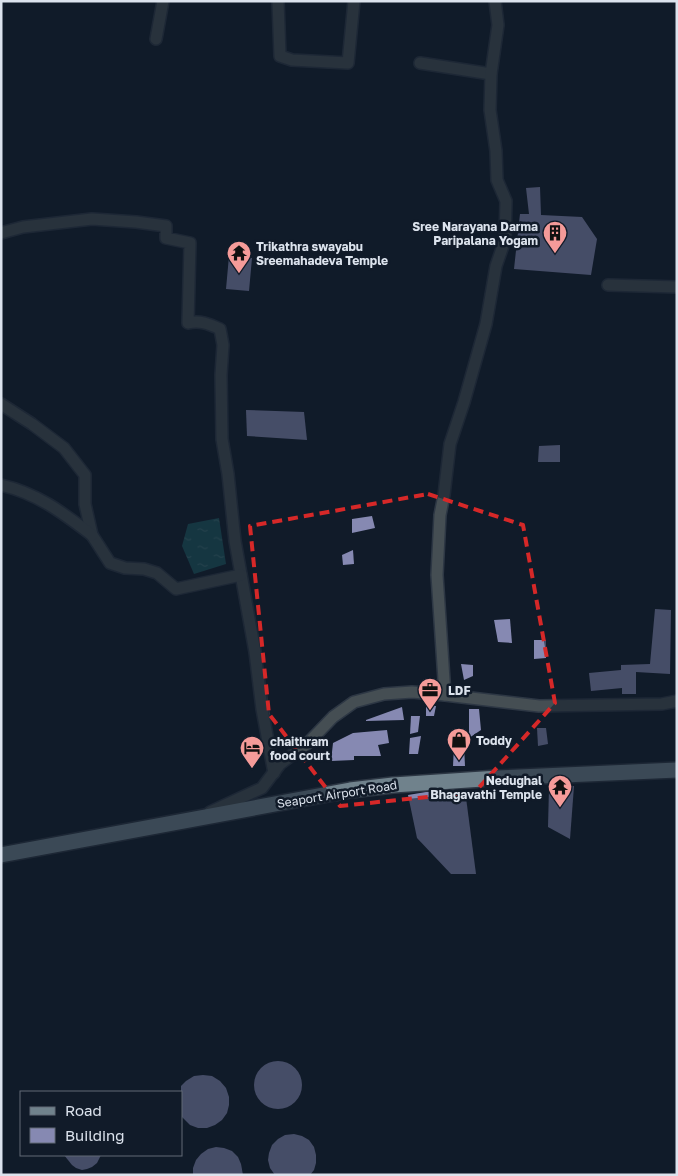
<svg xmlns="http://www.w3.org/2000/svg" width="678" height="1176" viewBox="0 0 678 1176" font-family="'Golos Text',sans-serif">
<style>
.water{fill:url(#water-ripples)}
.building{fill:#8689b2}
.lines{fill:none;stroke-linecap:round;stroke-linejoin:round}
.street-casing{stroke:#2d3744;stroke-width:14}
.primary-casing{stroke:#2d3744;stroke-width:18}
.street{stroke:#454e53;stroke-width:11}
.primary{stroke:#70828c;stroke-width:15}
.marked{fill:none;stroke:#d62828;stroke-width:4;stroke-dasharray:10 6;stroke-linejoin:round}
.labels{text-anchor:middle;dominant-baseline:central;stroke-width:5;stroke-linejoin:round;paint-order:stroke}
.poi-label{font-size:12px;font-weight:bold;fill:#dce3ed;stroke:#111b29;text-anchor:start}
.street-label{font-size:12px;fill:#dce3ed;stroke:#111b29}
</style>
<defs>
<pattern id="water-ripples" width="26" height="14" patternUnits="userSpaceOnUse" patternTransform="scale(1.25)"><rect width="26" height="14" fill="#1c575e"/><path d="M2 4q2-2 4 0t4 0M15 11q2-2 4 0t4 0" fill="none" stroke="#3c6f75"/></pattern>
</defs>
<rect width="100%" height="100%" fill="#111b29"/>
<polygon class="water" points="219,518 226,564 194,574 182,546 188,524"/>
<g class="building">
<polygon points="540,187 541,215 582,217 597,239 591,275 514,269 520,214 529,214 526,188"/>
<polygon points="229,256 252,258 249,291 226,289"/>
<polygon points="246,410 304,412 307,440 247,436"/>
<polygon points="560,445 560,462 538,462 539,446"/>
<polygon points="372,516 375,528 352,533 352,519"/>
<polygon points="353,550 354,564 343,565 342,555"/>
<polygon points="655,609 671,610 670,674 636,672 636,694 622,694 622,688 591,691 589,673 621,670 621,665 650,664"/>
<polygon points="510,619 512,643 498,642 494,620"/>
<polygon points="534,640 546,640 546,658 534,659"/>
<polygon points="461,664 473,665 473,676 464,680"/>
<polygon points="426,706 436,706 434,716 426,716"/>
<polygon points="402,707 404,720 366,721 366,720"/>
<polygon points="469,709 479,709 481,730 469,738"/>
<polygon points="411,716 420,716 418,732 410,734"/>
<polygon points="537,728 546,728 548,744 538,746"/>
<polygon points="387,730 389,743 378,745 381,756 354,756 354,760 331,761 333,743 353,733"/>
<polygon points="421,736 418,754 409,754 410,738"/>
<polygon points="464,745 465,766 453,766 454,746"/>
<polygon points="574,786 570,839 548,827 549,788"/>
<polygon points="465,790 476,874 451,874 417,838 408,795 426,792"/>
<circle cx="278" cy="1085" r="24"/>
<polygon points="203,1075 212,1076 220,1081 226,1088 229,1097 229,1105 227,1113 222,1120 215,1125 207,1128 198,1128 190,1125 181,1116 181,1086 186,1081 194,1076"/>
<polygon points="294,1134 302,1136 309,1140 314,1147 316,1155 316,1163 314,1170 310,1175 275,1175 270,1168 268,1160 269,1153 272,1145 278,1139 285,1135"/>
<polygon points="216,1147 224,1148 232,1151 238,1157 241,1164 243,1175 193,1175 193,1168 196,1160 201,1154 208,1149"/>
<polygon points="64,1155 101,1155 97,1163 92,1167 87,1169 82,1170 76,1168 72,1165"/>
</g>
<g class="lines">
<defs>
<g id="street">
<polyline points="278,1 280,56 292,60 348,63 354,1"/>
<polyline points="156,39 163,1"/>
<polyline points="420,63 491,74"/>
<path d="M 1,233 L 23,227 L 92,219 L 136,222 L 166,226 L 166,238 L 190,243 L 188,323 C 200,320 209,324 220,329 L 223,345 L 221,375 L 222,439 L 228,474 L 235,541 L 255,652 L 262,709 L 274,773"/>
<polyline points="608,285 677,287"/>
<polyline points="1,404 32,424 64,448 85,475 85,504 92,535 110,563 125,568 144,569 157,573 176,589 241,575"/>
<path d="M 1,485 C 37,493 63,513 92,535"/>
<polyline points="445,695 539,706 662,704 677,701"/>
<polyline points="210,812 262,788 280,764 308,743 333,717 354,702 384,694 412,692 445,695 437,575 440,515 444,495 450,444 464,402 486,324 496,266 505,240 506,201 497,180 496,151 490,110 491,74 498,25 495,1"/>
</g>
<polyline id="primary" points="1,855 350,790 393,785 498,778 677,770"/>
</defs>
<use href="#street" class="street-casing"/>
<use href="#primary" class="primary-casing"/>
<use href="#street" class="street"/>
<use href="#primary" class="primary"/>
</g>
<path d="M0 0H678V1176H0ZM 428,494 L 523,525 L 555,703 L 475,792 L 340,806 L 269,714 L 250,526 Z" fill="#111b29" fill-opacity=".55" fill-rule="evenodd"/>
<path class="marked" d="M 428,494 L 523,525 L 555,703 L 475,792 L 340,806 L 269,714 L 250,526 Z"/>
<defs>
<symbol id="building-pin" viewBox="-11 -11 22 30"><path d="M0 17L-7.5 6A9.5 9.5 0 1 1 7.5 6Z" fill="#f59b99" stroke="#111b29"/><path d="M-4-6H4V6H1V3H-1V6H-4ZM-2.5-4.3h1.7v1.8h-1.7ZM.8-4.3h1.7v1.8H.8ZM-2.5-1h1.7V.8h-1.7ZM.8-1h1.7V.8H.8Z" fill="#111"/></symbol>
<symbol id="temple-pin" viewBox="-11 -11 22 30"><path d="M0 17L-7.5 6A9.5 9.5 0 1 1 7.5 6Z" fill="#f59b99" stroke="#111b29"/><path d="M0-6L5-2H3V0L6.5 2.5H4V6H1.5V3h-3V6H-4V2.5H-6.5L-3 0V-2H-5Z" fill="#111"/></symbol>
<symbol id="office-pin" viewBox="-11 -11 22 30"><path d="M0 17L-7.5 6A9.5 9.5 0 1 1 7.5 6Z" fill="#f59b99" stroke="#111b29"/><path d="M-6-3h4V-5.5h4V-3h4V5H-6ZM-1-4.5V-3h2v-1.5ZM-6 0V1H6V0Z" fill="#111"/></symbol>
<symbol id="shop-pin" viewBox="-11 -11 22 30"><path d="M0 17L-7.5 6A9.5 9.5 0 1 1 7.5 6Z" fill="#f59b99" stroke="#111b29"/><path d="M-5-2.5h2.3a2.7 3.5 0 0 1 5.4 0H5L5.5 6h-11ZM-1.5-2.5h3a1.5 2.3 0 0 0-3 0Z" fill="#111"/></symbol>
<symbol id="hotel-pin" viewBox="-11 -11 22 30"><path d="M0 17L-7.5 6A9.5 9.5 0 1 1 7.5 6Z" fill="#f59b99" stroke="#111b29"/><path d="M-6-4.5h1.5V1H6V5H4.5V3h-9V5H-6ZM-4 0a1.8 1.8 0 1 1 3.6 0ZM.5 0V-2.5h3Q6-2.5 6 0Z" fill="#111"/></symbol>
</defs>
<g fill-rule="evenodd">
<use href="#building-pin" x="541" y="219" width="28" height="38"/>
<use href="#temple-pin" x="225" y="239" width="28" height="38"/>
<use href="#office-pin" x="416" y="676" width="28" height="38"/>
<use href="#shop-pin" x="445" y="726" width="28" height="38"/>
<use href="#hotel-pin" x="238" y="734" width="28" height="38"/>
<use href="#temple-pin" x="546" y="773" width="28" height="38"/>
</g>
<g class="labels">
<g class="poi-label">
<text x="538" y="226" text-anchor="end">Sree Narayana Darma<tspan x="538" dy="14">Paripalana Yogam</tspan></text>
<text x="256" y="246">Trikathra swayabu<tspan x="256" dy="14">Sreemahadeva Temple</tspan></text>
<text x="448" y="690">LDF</text>
<text x="476" y="740">Toddy</text>
<text x="270" y="741">chaithram<tspan x="270" dy="14">food court</tspan></text>
<text x="542" y="780" text-anchor="end">Nedughal<tspan x="542" dy="14">Bhagavathi Temple</tspan></text>
</g>
<g class="street-label">
<text transform="translate(337 794) rotate(-9)">Seaport Airport Road</text>
</g>
</g>
<rect width="678" height="1176" fill="none" stroke="#dce3ed" stroke-width="5"/>
<rect x="20" y="1091" width="162" height="65" fill="#111b29" stroke="#626b77"/>
<rect x="30" y="1107" width="25" height="8" fill="#70828c" stroke="#626b77"/>
<text x="65" y="1116" font-size="15" fill="#dce3ed">Road</text>
<rect x="30" y="1128" width="25" height="15" fill="#8689b2" stroke="#626b77"/>
<text x="65" y="1141" font-size="15" fill="#dce3ed">Building</text>
</svg>
